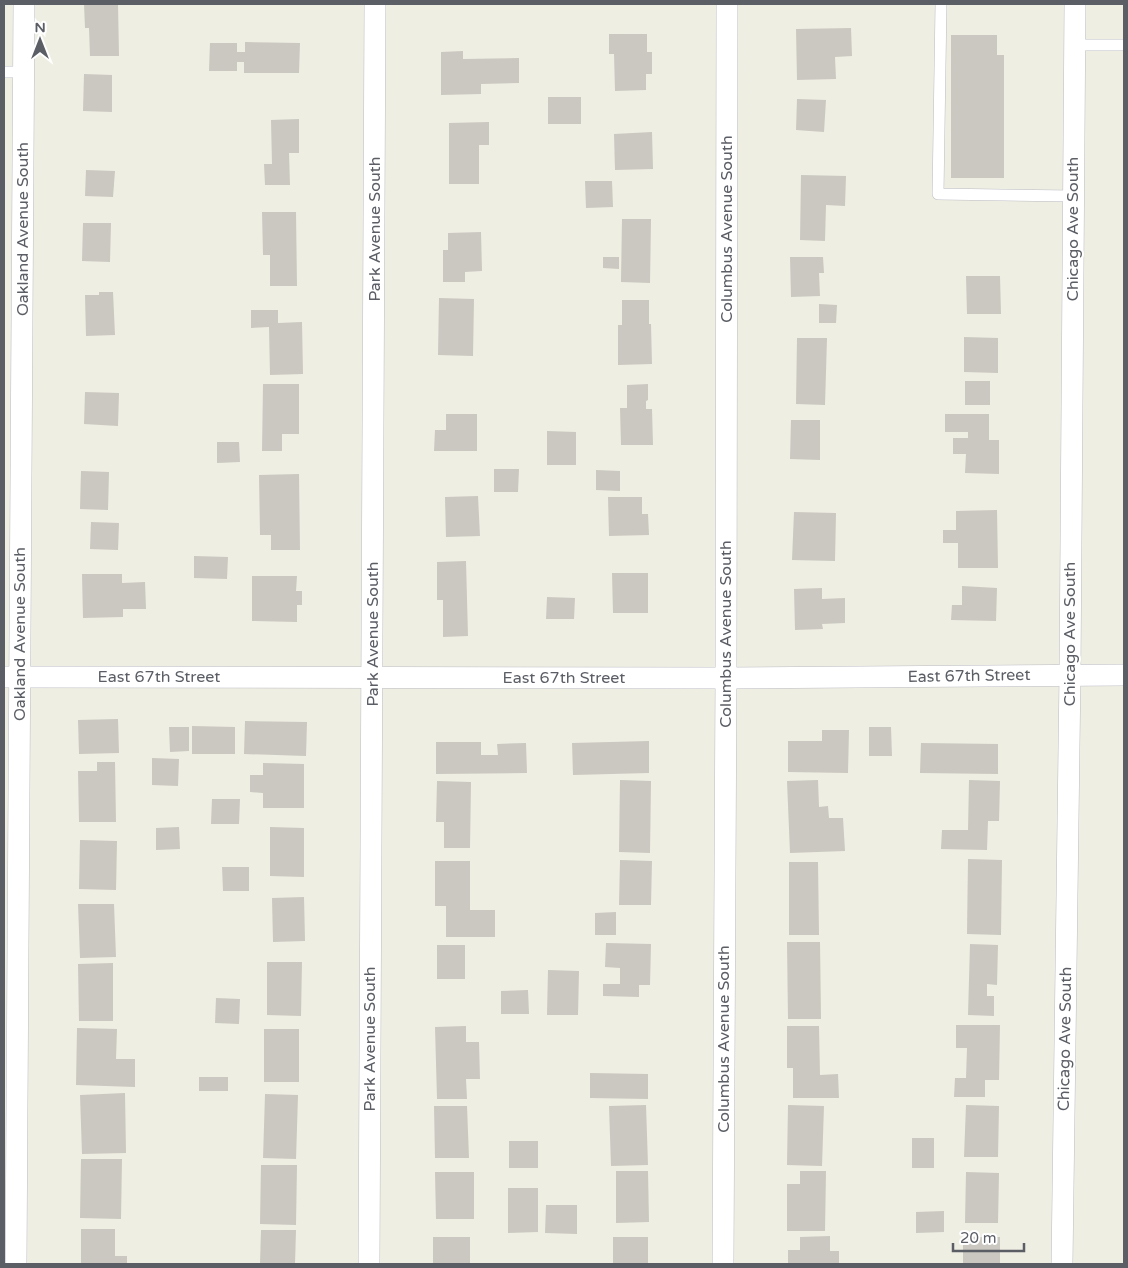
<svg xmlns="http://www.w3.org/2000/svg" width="1128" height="1268" viewBox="0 0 1128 1268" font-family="'Varela Round',sans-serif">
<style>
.building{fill:#cac8c0}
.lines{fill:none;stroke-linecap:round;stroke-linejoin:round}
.lane-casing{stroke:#bbbcc3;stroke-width:12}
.street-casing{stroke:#bbbcc3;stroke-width:22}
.lane{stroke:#fff;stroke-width:11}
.street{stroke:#fff;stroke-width:21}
.labels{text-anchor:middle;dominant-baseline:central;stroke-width:4;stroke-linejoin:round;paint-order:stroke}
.street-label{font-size:16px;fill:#5b5e65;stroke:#fff}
</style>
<rect width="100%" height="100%" fill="#efeee3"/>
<g class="building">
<polygon points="84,4 118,4 119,56 90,56 89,28 85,28"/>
<polygon points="851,28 852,56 835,57 836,79 797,80 796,29"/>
<polygon points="609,34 647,34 647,52 652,52 652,74 646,74 646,90 615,91 614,54 609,54"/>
<polygon points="951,35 997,35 997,55 1004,55 1004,178 951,178"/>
<polygon points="245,42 300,43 299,73 244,73 244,62 237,62 237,71 209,71 210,43 237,43 237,52 245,52"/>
<polygon points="463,51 463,59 519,58 519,83 481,84 481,94 441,95 441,52"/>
<polygon points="84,74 112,75 112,112 83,111"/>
<rect x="548" y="97" width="33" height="27"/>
<polygon points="797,99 826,100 824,132 796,130"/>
<polygon points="299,119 299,153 289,153 290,185 265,185 264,164 272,164 271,120"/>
<polygon points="489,122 489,145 479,145 479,184 449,184 449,123"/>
<polygon points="652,132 653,169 615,170 614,134"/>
<polygon points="86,170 115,171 113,197 85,196"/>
<polygon points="801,175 846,176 845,206 826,205 825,241 800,240"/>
<polygon points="585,181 612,181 613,207 586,208"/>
<polygon points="262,212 296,212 297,286 270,286 270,255 263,255"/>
<polygon points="622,219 651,219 650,283 621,282"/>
<polygon points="83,223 111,223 110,262 82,261"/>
<polygon points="481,232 482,271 465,272 465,282 443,282 443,250 448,250 448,233"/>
<polygon points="603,257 619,257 619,269 603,268"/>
<polygon points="790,257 823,257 824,273 819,273 820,296 791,297"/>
<polygon points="966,276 1000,276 1001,314 967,314"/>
<polygon points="99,292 113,292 115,335 86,336 85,295 99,295"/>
<polygon points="439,298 474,299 473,356 438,355"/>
<polygon points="622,300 649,300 649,324 651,324 652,364 618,365 618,325 622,325"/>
<polygon points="819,304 837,305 836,323 819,323"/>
<polygon points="251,310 278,310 278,323 302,322 303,374 270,375 269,327 251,328"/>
<polygon points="964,337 998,338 998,373 964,372"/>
<polygon points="797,338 827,338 825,405 796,404"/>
<rect x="965" y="381" width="25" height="24"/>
<polygon points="263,384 299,384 299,434 282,434 282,451 262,451"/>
<polygon points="648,384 648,400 646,401 646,409 652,409 653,445 621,445 620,408 627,408 627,385"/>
<polygon points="85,392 119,393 118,426 84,424"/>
<polygon points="446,414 477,414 477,451 434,451 435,430 446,430"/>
<polygon points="945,414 989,414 989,440 999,440 999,474 965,473 966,454 953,454 953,438 968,438 968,432 945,432"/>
<polygon points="791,420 820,420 820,460 790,459"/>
<polygon points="547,431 576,432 576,465 547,465"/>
<polygon points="217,442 239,442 240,462 217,463"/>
<polygon points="494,469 519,469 518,492 494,492"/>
<polygon points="596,470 620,471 620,491 596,490"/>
<polygon points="81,471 109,472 108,510 80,509"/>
<polygon points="299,474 300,550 271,550 271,535 260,535 259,475"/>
<polygon points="478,496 480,536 446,537 445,497"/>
<polygon points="608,497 642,497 642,514 648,514 649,535 609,536"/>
<polygon points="997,510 998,568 958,568 958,543 943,543 943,530 956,530 956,511"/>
<polygon points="794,512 836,513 835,561 792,560"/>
<polygon points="91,522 119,523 118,550 90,549"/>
<polygon points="194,556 228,557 227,579 194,578"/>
<polygon points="466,561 468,636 443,637 443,600 437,600 437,562"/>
<polygon points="612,573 648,573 648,613 613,613"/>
<polygon points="82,574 122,574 122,583 145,582 146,609 123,609 123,617 83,618"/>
<polygon points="252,576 297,576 296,591 302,591 302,605 297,605 297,622 252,621"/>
<polygon points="962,586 997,588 996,621 951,620 952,605 962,605"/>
<polygon points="822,588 822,599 845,598 845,623 822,624 823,629 795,630 794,589"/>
<polygon points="547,597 575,598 574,619 546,619"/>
<polygon points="118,719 119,753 79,754 78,720"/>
<polygon points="245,721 307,722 306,756 244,754"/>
<polygon points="192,726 235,727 235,754 192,754"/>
<polygon points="169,727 189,727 189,751 170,752"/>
<polygon points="869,727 891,727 892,756 869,756"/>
<polygon points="822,730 849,730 848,773 788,772 788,741 822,741"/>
<polygon points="649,741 649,773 573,775 572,743"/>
<polygon points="436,742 481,742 481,755 498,755 497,744 526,743 527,773 436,774"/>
<polygon points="921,743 998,744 998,774 920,773"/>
<polygon points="152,758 179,759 178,786 152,785"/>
<polygon points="97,762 115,762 116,822 79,822 78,771 97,771"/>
<polygon points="263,763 304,764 304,808 263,808 263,793 250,792 250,775 263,775"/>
<polygon points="620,780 651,781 650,853 619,852"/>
<polygon points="818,780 819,807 828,806 829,818 843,818 845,851 790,853 787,781"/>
<polygon points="969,780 1000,781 999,821 988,821 987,850 941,849 942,830 968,830"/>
<polygon points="437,781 471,782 470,848 444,848 444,822 436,822"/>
<polygon points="212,799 240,799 239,824 211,824"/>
<polygon points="179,827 180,849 156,850 156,828"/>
<polygon points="270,827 304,828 304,877 270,876"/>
<polygon points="80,840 117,841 116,890 79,889"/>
<polygon points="968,859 1002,860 1001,935 967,934"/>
<polygon points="620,860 652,861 651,905 619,905"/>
<polygon points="435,861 470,861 470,910 495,910 495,937 446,937 446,906 435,906"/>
<polygon points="789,862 818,862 819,935 789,935"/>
<polygon points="222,867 249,867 249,891 223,891"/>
<polygon points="304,897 305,941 273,942 272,898"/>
<polygon points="78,904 114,904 116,957 80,958"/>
<polygon points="616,912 616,935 595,935 595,913"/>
<polygon points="787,942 820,942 821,1019 788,1019"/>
<polygon points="606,943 651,944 650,985 639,985 639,997 603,996 603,984 620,984 620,968 605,967"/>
<polygon points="970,944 998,945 997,985 987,984 987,996 994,996 994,1016 968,1015"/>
<rect x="437" y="945" width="28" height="34"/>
<polygon points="267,962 302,962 301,1016 267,1015"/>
<polygon points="113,963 113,1021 79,1021 78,964"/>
<polygon points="548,970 579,971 578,1015 547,1015"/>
<polygon points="528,990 529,1014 501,1014 501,991"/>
<polygon points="216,998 240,999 239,1024 215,1023"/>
<polygon points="956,1025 1000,1025 999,1080 985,1080 985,1097 954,1097 955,1078 966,1078 967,1048 956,1048"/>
<polygon points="466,1026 466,1042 479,1042 480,1079 466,1079 467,1099 437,1099 435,1027"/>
<polygon points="787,1026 819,1026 820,1075 838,1074 839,1098 793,1098 793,1068 787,1068"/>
<polygon points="77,1028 117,1029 116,1059 135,1059 135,1087 76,1085"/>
<rect x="264" y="1029" width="35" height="53"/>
<polygon points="590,1073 648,1074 648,1099 590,1098"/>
<rect x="199" y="1077" width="29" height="14"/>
<polygon points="125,1093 126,1153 82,1154 80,1095"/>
<polygon points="265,1094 298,1095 296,1159 263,1158"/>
<polygon points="646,1105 648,1165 611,1166 609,1106"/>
<polygon points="788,1105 824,1106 822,1166 787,1165"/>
<polygon points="966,1105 999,1106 998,1157 964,1157"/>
<polygon points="434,1106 467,1106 469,1158 435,1158"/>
<rect x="912" y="1138" width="22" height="30"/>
<rect x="509" y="1141" width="29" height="27"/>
<polygon points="81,1159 122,1159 121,1219 80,1218"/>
<polygon points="261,1165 297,1165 296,1225 260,1224"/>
<polygon points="616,1171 648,1171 649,1222 616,1223"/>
<polygon points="800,1171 826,1171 825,1231 787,1231 787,1184 800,1184"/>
<polygon points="435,1172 474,1172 474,1219 436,1219"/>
<polygon points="966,1172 999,1173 998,1223 965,1223"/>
<polygon points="508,1188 538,1188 538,1232 508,1233"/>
<polygon points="546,1205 577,1205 577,1234 545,1233"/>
<polygon points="944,1211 944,1232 916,1233 916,1212"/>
<polygon points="81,1229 115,1229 115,1256 127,1256 127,1264 81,1264"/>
<polygon points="261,1230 296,1230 295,1264 260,1264"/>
<polygon points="830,1236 830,1251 839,1251 839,1264 788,1264 788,1250 800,1250 800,1237"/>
<rect x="433" y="1237" width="37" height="27"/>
<rect x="613" y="1237" width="35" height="27"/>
<rect x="963" y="1237" width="37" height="27"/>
</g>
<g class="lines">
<defs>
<g id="lane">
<polyline points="941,4 938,194 1073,196"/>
<polyline points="1074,45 1124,45"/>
<polyline points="4,72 24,72"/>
</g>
<g id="street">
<polyline points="4,677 726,678 1124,675"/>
<polyline points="16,1264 24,4"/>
<polyline points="369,1264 375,4"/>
<polyline points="723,1264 726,678 727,4"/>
<polyline points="1062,1264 1070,674 1075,4"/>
</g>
</defs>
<use href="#lane" class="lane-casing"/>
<use href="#street" class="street-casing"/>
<use href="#lane" class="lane"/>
<use href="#street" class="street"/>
</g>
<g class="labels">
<g class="street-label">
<text transform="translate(23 229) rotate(-90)">Oakland Avenue South</text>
<text transform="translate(375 229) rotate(-90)">Park Avenue South</text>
<text transform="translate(727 229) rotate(-90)">Columbus Avenue South</text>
<text transform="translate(1073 229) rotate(-90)">Chicago Ave South</text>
<text transform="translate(20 634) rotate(-90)">Oakland Avenue South</text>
<text transform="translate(373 634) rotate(-90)">Park Avenue South</text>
<text transform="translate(726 634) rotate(-90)">Columbus Avenue South</text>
<text transform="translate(1070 634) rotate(-90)">Chicago Ave South</text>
<text transform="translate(969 676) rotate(-1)">East 67th Street</text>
<text x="159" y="677">East 67th Street</text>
<text x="564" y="678">East 67th Street</text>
<text transform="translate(370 1039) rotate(-90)">Park Avenue South</text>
<text transform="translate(724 1039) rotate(-90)">Columbus Avenue South</text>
<text transform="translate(1065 1039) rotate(-89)">Chicago Ave South</text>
</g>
</g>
<rect width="1128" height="1268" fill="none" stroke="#5b5e65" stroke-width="10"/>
<g transform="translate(40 40)" stroke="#ffffff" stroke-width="4" paint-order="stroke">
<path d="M0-4L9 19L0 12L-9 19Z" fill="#5b5e65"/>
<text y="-8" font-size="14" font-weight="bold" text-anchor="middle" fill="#5b5e65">N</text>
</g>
<path d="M953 1243v8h71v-8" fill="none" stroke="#5b5e65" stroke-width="2.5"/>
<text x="960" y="1243" font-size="15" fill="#5b5e65" stroke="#ffffff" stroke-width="4" paint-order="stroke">20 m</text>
</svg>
